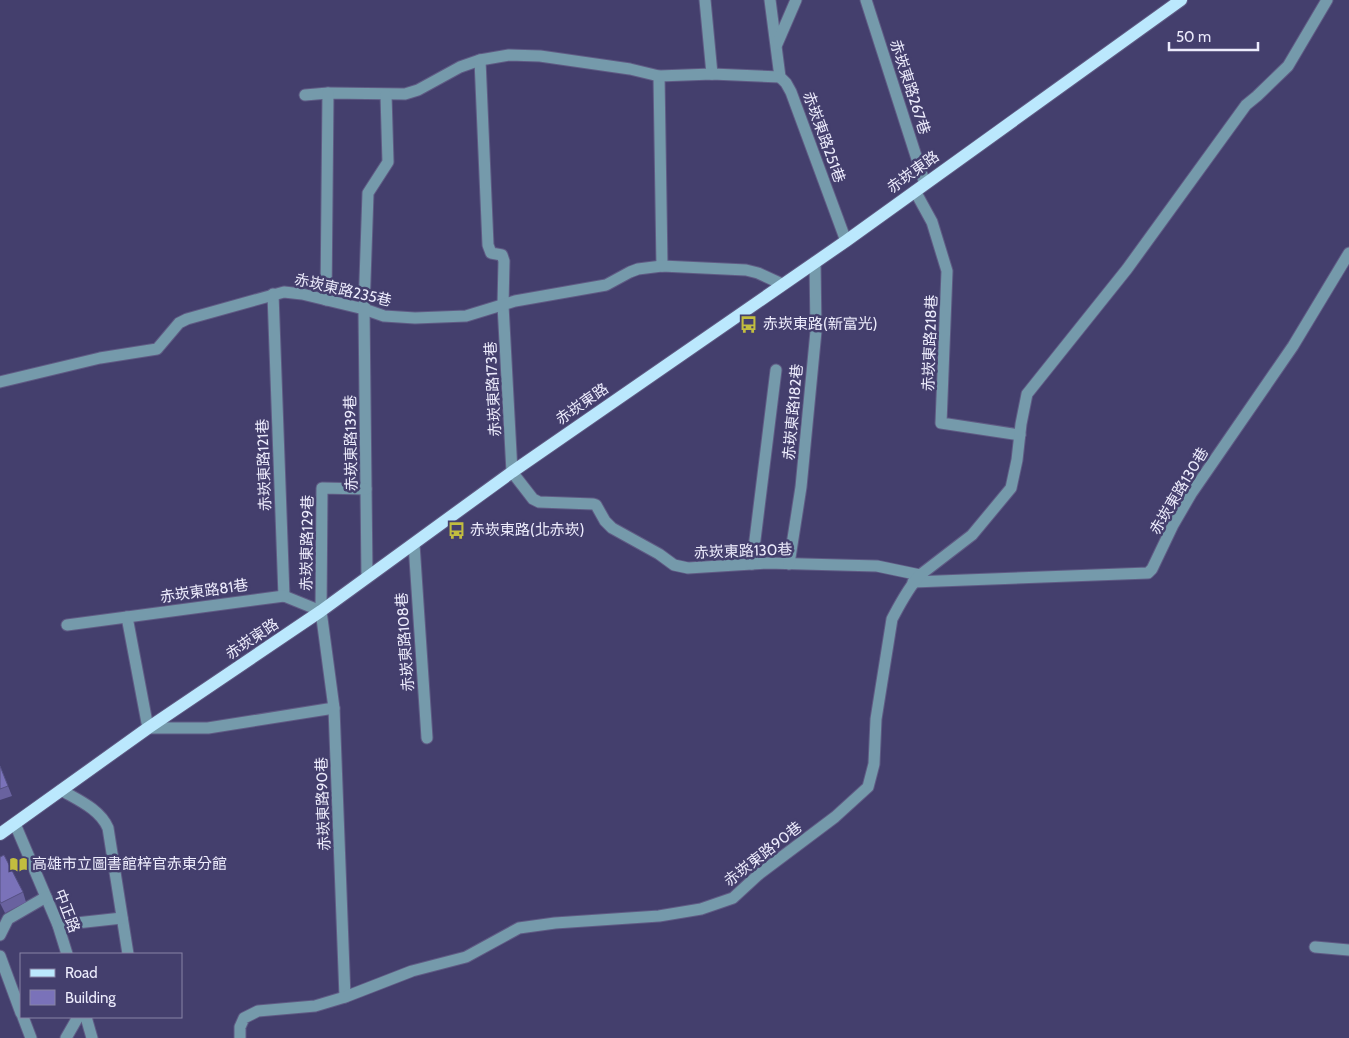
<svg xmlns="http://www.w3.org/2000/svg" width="1349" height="1038" viewBox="0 0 1349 1038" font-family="Cabin,'Noto Sans TC',sans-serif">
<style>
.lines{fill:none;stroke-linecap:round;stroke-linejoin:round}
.minor-casing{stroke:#5f5b84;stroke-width:13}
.major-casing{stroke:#5f5b84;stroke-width:14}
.minor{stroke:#759aab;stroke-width:11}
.major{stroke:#bbe8fd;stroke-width:12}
.wall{fill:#69629f}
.building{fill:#7a72b9;stroke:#555082}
.labels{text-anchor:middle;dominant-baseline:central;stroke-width:5;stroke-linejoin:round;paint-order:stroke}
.street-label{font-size:15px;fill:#ecebfc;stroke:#443f6d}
.poi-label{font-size:15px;fill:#ecebfc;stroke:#443f6d;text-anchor:start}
</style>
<rect width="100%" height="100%" fill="#443f6d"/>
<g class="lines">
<defs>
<g id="minor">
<polyline points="705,0 712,74"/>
<polyline points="770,0 780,77 786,83 791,92 846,241"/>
<polyline points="866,0 925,184"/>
<polyline points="777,44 796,0"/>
<polyline points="480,60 488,245 491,253 502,255 504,261 503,305 512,472 533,499 539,502 593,504 596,505 605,521 612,528 659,554 674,565 688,568 767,563 877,566 920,575"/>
<polyline points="659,76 662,266"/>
<polyline points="305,95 328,93 405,94 418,90 460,67 480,60 509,55 540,56 630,69 659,76 712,74 780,77"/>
<polyline points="915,191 932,222 947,271 941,423 1020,435"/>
<polyline points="273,294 284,596"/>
<polyline points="326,300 328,93"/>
<polyline points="0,382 100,358 157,349 179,323 187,319 284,292 302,294 364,309 384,316 415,318 466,316 515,301 606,285 630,272 638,269 662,266 746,270 758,273 782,284"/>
<polyline points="414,544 427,738"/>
<polyline points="752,564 776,370"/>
<polyline points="789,564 801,487 816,331 815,262"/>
<polyline points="367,577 364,309 368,193 388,162 386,95"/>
<polyline points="913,582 1148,573 1152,569 1173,525 1191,494 1293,346 1349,253"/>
<polyline points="284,596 321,611"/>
<polyline points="127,617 148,728 208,728 334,708"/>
<polyline points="67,625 284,596"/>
<path d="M 61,790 C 78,800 100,809 108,828 L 128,954"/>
<polyline points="15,824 58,925 67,954"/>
<polyline points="58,925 122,918"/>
<polyline points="0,935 8,919 46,897"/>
<polyline points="1315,947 1349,950"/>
<polyline points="0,956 21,1013"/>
<polyline points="345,997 334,708 321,611 322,488 366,489"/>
<polyline points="23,1017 31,1038"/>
<polyline points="86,1017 92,1038"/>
<polyline points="66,1038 78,1017"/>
<path d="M 240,1038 L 240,1027 L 244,1018 L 258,1011 L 315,1006 L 345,997 L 412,971 L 466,957 L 519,928 L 555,923 L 659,916 L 701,909 L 733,898 L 758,875 L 835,817 L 868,787 L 874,764 L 876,719 L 892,619 C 900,604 908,588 920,575 L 972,535 L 1011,488 L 1017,460 L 1021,424 L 1027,394 L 1127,269 L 1246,105 L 1257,96 L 1288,66 L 1327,0"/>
</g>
<polyline id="major" points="0,834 148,728 321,611 512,472 846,241 1181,0"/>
</defs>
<use href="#minor" class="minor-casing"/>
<use href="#major" class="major-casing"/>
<use href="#minor" class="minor"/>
<use href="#major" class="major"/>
</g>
<g class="wall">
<polygon points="0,766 12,796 0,800"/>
<polygon points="0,857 23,892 26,902 5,913 0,903"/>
</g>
<g class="building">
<polygon points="0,766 8,786 0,789"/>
<polygon points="4,855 23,892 1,903 0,901 0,857"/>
</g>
<defs>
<symbol id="bus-bare" viewBox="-9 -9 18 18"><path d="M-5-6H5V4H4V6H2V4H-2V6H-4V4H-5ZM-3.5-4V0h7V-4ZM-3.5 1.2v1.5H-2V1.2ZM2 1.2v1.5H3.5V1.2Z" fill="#c2bd3f" stroke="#443f6d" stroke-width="2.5" paint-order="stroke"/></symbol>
<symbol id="library-bare" viewBox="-9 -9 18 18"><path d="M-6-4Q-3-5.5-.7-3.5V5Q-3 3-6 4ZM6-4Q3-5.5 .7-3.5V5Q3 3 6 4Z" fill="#c2bd3f" stroke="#443f6d" stroke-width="2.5" paint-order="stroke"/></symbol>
</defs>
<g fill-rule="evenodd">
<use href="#bus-bare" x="736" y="312" width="25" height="25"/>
<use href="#bus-bare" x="444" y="518" width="25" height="25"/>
<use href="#library-bare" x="6" y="852" width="25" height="25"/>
</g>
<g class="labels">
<g class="street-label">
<text transform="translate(910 87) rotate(72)">赤崁東路267巷</text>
<text transform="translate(824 137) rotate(70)">赤崁東路251巷</text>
<text transform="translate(913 172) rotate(-36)">赤崁東路</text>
<text transform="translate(343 290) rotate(13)">赤崁東路235巷</text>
<text transform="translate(930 343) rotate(-88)">赤崁東路218巷</text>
<text transform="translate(493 389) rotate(-93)">赤崁東路173巷</text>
<text transform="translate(582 404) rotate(-35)">赤崁東路</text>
<text transform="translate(793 412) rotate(-85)">赤崁東路182巷</text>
<text transform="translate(351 443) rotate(-91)">赤崁東路139巷</text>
<text transform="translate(264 465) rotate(-92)">赤崁東路121巷</text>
<text transform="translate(1179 491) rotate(-59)">赤崁東路130巷</text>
<text transform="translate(307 543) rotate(-89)">赤崁東路129巷</text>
<text transform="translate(743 551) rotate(-2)">赤崁東路130巷</text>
<text transform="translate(204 591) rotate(-8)">赤崁東路81巷</text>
<text transform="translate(252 639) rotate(-34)">赤崁東路</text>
<text transform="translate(405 642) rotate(-94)">赤崁東路108巷</text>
<text transform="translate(323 804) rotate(-92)">赤崁東路90巷</text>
<text transform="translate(763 854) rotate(-38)">赤崁東路90巷</text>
<text transform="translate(67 911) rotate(69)">中正路</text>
</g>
<g class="poi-label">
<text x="763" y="324">赤崁東路(新富光)</text>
<text x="470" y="530">赤崁東路(北赤崁)</text>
<text x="32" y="864">高雄市立圖書館梓官赤東分館</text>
</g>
</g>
<rect x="20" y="953" width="162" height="65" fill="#443f6d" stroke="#8784a6"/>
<rect x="30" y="969" width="25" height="8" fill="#bbe8fd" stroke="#8784a6"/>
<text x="65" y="978" font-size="15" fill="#ecebfc">Road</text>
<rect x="30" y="990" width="25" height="15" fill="#7a72b9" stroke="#8784a6"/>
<text x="65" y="1003" font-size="15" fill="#ecebfc">Building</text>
<path d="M1169 42v8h89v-8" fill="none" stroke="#ecebfc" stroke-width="2.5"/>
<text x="1176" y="42" font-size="15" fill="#ecebfc" stroke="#443f6d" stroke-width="4" paint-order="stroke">50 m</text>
</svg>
